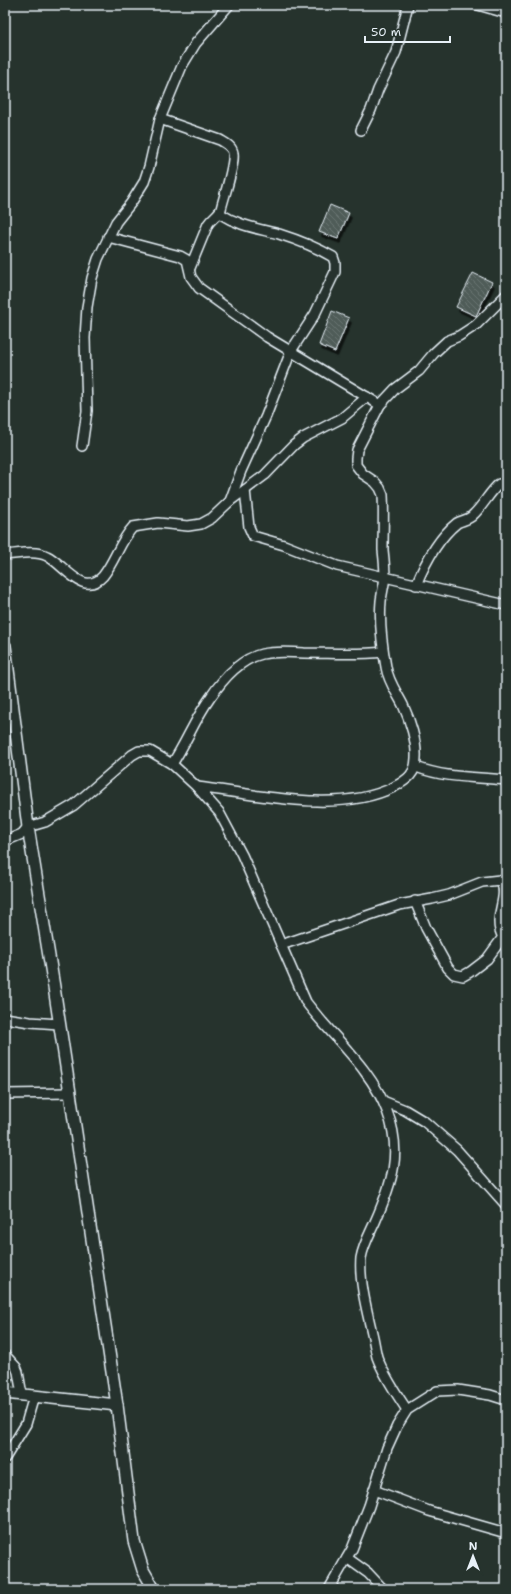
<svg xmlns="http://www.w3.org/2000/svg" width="511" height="1594" viewBox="0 0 511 1594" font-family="'Shantell Sans',sans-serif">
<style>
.building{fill:url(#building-back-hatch);stroke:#e8f1f8;filter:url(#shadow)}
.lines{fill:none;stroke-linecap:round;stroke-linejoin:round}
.minor-casing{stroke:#e8f1f8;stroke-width:12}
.tertiary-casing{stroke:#e8f1f8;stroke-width:14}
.minor{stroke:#26332d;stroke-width:9}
.tertiary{stroke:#26332d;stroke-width:11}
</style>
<defs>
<pattern id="building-back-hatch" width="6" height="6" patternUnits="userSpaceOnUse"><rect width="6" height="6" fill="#505c59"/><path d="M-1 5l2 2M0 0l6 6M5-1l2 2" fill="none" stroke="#697472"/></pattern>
<filter id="shadow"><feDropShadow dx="2.5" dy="4.5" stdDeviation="0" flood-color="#0009"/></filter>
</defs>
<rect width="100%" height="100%" fill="#26332d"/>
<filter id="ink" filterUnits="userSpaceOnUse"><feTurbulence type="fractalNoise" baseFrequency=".025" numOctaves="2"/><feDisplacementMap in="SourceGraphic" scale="8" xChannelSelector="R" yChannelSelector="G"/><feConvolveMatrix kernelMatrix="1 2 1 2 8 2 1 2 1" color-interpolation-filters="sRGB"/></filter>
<g filter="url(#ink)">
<g class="building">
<polygon points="330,205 349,213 338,239 319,232"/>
<polygon points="473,273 492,282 476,316 456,307"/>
<polygon points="332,311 349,318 335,352 319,345"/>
</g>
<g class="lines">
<defs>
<g id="minor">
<polyline points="478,5 506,13"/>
<path d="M 160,119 L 220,140 C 225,143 232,146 233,153 C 235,165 224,196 221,209 C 218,215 212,218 208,224 L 190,268"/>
<polyline points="361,130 371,110 378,90 396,52 408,5"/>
<path d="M 219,213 C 239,226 256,228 279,234 C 298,240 316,247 333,257 L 335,263 L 335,272 L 315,314 L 291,351 L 266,416 L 241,471 L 230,501"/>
<polyline points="108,237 180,256 187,260 191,277 199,288 213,298 267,337 380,405"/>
<polyline points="82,446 87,411 85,338 87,307 92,278 98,259 116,222 131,203 144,182 149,167 160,119 182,66 196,43 229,5"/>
<polyline points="245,490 249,527 253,536 284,545 337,566 506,605"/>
<path d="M 5,555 C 18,554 35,550 47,556 C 64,564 83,598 103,576 C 115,561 120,541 133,527 L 158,523 L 188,526 L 201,524 L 212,518 L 230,501 L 265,475 L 294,445 L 303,438 L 342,418 L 367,397"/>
<path d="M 416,585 C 425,563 437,539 457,523 C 462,520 469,520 473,515 C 483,506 489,493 499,484 L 506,484"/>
<path d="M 172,764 C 186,743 195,719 210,698 C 222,680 240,659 262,654 C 276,651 291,652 304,653 C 331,653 357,655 383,652"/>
<path d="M 416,767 C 445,778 475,777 506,780"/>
<path d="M 197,787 C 256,794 338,815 394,787 C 407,780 416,774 416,758 C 417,742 410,720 403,705 C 397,693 388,681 386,667 C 382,645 379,623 381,601 C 382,593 384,585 385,577 C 385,568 384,559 383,550 C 383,531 384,513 383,495 L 380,488 L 375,482 L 363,474 L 356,465 L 356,458 L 357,450 L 380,405 L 395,389 L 419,371 L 434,353 L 447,341 L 459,336 L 476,325 L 506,295"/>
<path d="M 5,841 L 22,834 L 28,827 L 45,822 L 74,805 L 132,755 L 139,751 L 150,751 L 172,764 L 197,787 L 219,812 L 242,855 L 306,1002 C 333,1038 371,1068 387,1111 C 403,1153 392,1183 375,1222 C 370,1233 363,1246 361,1258 C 359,1281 367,1311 372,1333 C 374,1341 375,1349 377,1357 C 384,1376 396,1393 407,1410"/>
<polyline points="415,901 426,928 448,968 454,974 463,976 470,972 487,959 503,937"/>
<path d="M 281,945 L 399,905 L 432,899 L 449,895 L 482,882 L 500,880 C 511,896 491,918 503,937 L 506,938"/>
<polyline points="5,1018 30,1022 59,1024"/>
<polyline points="5,1094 70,1093"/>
<polyline points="383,1101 405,1110 425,1122 457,1150 506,1205"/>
<polyline points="5,1355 16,1367 18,1372 22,1395"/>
<polyline points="5,1458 26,1424 34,1396"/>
<polyline points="374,1490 429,1511 506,1533"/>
<polyline points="347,1558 368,1573 383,1589"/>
<polyline points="329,1589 352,1549 369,1506 387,1448 397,1426 407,1410 437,1391 458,1390 490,1395 506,1400"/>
</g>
<g id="tertiary">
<polyline points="5,646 28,827 54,987 117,1405 134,1541 143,1570 154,1589"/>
<polyline points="5,1393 117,1405"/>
</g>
</defs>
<use href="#minor" class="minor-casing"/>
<use href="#tertiary" class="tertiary-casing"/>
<use href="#minor" class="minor"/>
<use href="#tertiary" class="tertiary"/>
</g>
</g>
<rect width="511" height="1594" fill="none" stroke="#26332d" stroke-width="20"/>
<rect x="10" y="10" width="491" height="1574" fill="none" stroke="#e8f1f8" stroke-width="1.5" filter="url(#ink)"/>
<g transform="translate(473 1556)" stroke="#26332d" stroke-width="3" paint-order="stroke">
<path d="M0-3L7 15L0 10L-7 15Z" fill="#e8f1f8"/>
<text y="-6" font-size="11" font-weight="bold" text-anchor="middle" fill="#e8f1f8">N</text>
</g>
<path d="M365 36v6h85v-6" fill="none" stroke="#e8f1f8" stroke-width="2"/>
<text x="371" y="36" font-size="12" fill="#e8f1f8" stroke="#26332d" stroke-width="3" paint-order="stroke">50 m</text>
</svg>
